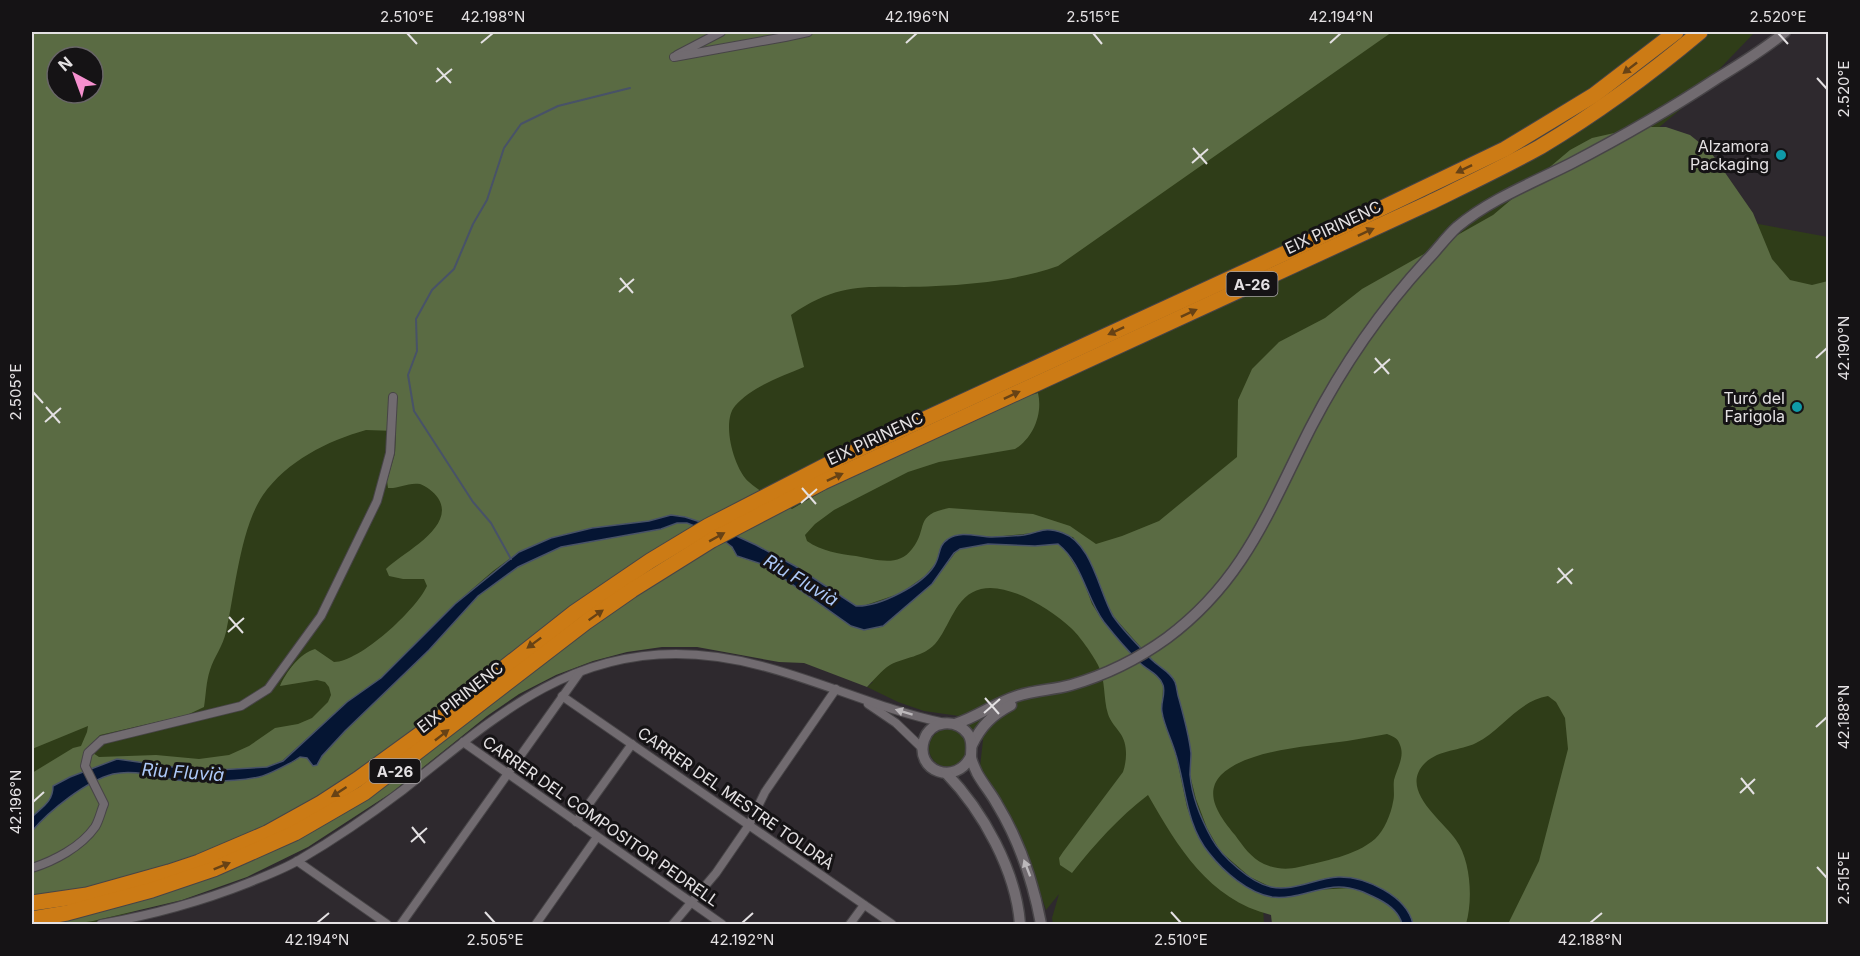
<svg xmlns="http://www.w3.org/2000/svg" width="1860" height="956" viewBox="0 0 1860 956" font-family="Inter,sans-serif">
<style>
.green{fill:#2f3d18;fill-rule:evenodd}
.forest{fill:#5a6b43;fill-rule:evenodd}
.water{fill:#051533;stroke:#485268;stroke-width:1.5}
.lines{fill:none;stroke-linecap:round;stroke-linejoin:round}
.stream{stroke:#485268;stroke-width:2}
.minor-casing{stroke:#474447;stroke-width:10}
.tertiary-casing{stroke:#474447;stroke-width:13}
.motorway-casing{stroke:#474447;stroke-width:17}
.minor{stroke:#716b70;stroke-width:8}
.tertiary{stroke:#716b70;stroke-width:10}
.motorway{stroke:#cc7b15;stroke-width:15}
.oneway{fill:#674215}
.oneway2{fill:#bcb8bb}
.ticks{fill:none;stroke:#e4e1e3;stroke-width:2}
.culture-dot{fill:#0f9aa8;stroke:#151315;stroke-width:2}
.labels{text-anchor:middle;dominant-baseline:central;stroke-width:6;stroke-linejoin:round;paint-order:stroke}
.shield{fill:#151315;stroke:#a6a3a5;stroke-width:1.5}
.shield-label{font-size:15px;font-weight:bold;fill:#e4e1e3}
.poi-label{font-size:16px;fill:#e4e1e3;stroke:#151315;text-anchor:end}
.street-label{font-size:16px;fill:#e4e1e3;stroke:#151315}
.water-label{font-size:18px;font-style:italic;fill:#adc9f9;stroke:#151315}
.neatline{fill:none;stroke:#e4e1e3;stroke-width:2}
.ticks-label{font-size:15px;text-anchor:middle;fill:#e4e1e3}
</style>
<rect width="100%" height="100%" fill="#2e292e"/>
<g class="green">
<path d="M 32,32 L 1755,32 L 1681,109 L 1657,129 L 1737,220 L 1828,237 L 1828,924 L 1406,924 L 1263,907 L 1264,924 L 1053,924 L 1052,918 L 1059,894 L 1046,910 L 1021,836 L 980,767 L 983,740 L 959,716 L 924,711 L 898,702 L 867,687 L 873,682 L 727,632 L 590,651 L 207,885 L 121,916 L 88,924 L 32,924 ZM 57,57 L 93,57 L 93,93 L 57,93 Z"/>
<circle cx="948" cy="748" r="19"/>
</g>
<g class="forest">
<path d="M 32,32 L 1392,32 L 1058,266 C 1018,280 977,284 936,286 C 875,290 846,277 791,315 L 804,367 C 781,377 752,386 735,406 C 721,422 734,469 749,482 C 761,493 778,501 792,509 L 842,480 L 1027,396 L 1038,393 C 1043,414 1033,438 1015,449 L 939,462 L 908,472 L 834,510 L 815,524 L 805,535 L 807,541 C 821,551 839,554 856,556 C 875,559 898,568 912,549 C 929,528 913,515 949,508 L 1033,514 L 1070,526 L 1096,544 L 1122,536 L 1159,521 L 1237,457 L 1238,400 L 1252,369 L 1279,342 L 1325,318 L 1362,289 L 1493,215 L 1570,150 L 1592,138 L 1641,127 L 1666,127 L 1690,135 L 1710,151 L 1753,213 L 1772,259 L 1790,280 L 1812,285 L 1828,281 L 1828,924 L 1508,924 L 1539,861 L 1568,749 L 1565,718 L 1556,702 L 1548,696 C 1518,701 1502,730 1476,743 C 1460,751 1440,749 1425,763 C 1398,790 1443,820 1456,840 C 1471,861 1473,900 1466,924 L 1413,924 L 1398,899 L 1370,884 L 1273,888 L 1250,877 L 1220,851 L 1207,828 L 1196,799 L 1190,775 L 1189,739 L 1174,679 L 1153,661 L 1114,617 L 1101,592 L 1098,579 L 1088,559 L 1073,537 L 1033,533 L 993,537 L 958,535 L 939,556 L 936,563 L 925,576 L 901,593 L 863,606 L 856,606 L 844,600 L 795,566 L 756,545 L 719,528 L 675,515 L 649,521 L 592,528 L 551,538 L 519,552 L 493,571 L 455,604 L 381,678 L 347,702 L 282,761 L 267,767 L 201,771 L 117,759 L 70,777 L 53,787 C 53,803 43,807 32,817 L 32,773 L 73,748 L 81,746 L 87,732 L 88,726 L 32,749 ZM 57,57 L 93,57 L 93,93 L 57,93 ZM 366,430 L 396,431 L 395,453 L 387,481 L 388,488 C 398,489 408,482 420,484 C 426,486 434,492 438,498 C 457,527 402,553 386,569 L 389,576 L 403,579 L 424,579 L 427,586 C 416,610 360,662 334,662 L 315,649 C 300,653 286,672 280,686 L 317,680 L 325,682 L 329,687 L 331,695 L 328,702 L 312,718 L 298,724 L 275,728 L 249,746 L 229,755 L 199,759 L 156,755 L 99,757 L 87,749 L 100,735 L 187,715 L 204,707 C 206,695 206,682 210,670 C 214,657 223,646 226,632 C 235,592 240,529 263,495 C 287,461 327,441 366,430 ZM 1387,734 C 1394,737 1398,738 1400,745 C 1405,757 1397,768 1394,780 C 1393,787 1395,795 1393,802 C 1391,814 1384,831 1375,839 C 1355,856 1324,861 1299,867 C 1287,870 1275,869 1264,864 C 1251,858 1243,846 1235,835 C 1222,819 1202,795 1221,775 C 1247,749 1313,746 1347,741 C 1361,739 1374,736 1387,734 Z"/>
<path d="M 677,523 L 687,523 L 715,534 L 732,547 L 735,553 L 740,557 L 765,565 L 793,583 L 877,628 L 883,626 L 932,584 L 955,553 L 960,549 L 988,544 L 1035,546 L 1059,544 L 1066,551 L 1082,577 L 1092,604 L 1103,621 L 1140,663 L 1159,678 L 1163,686 L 1162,714 L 1176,755 L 1187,807 L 1194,826 L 1206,849 L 1259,893 L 1350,888 C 1370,893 1396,903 1402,924 L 1272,924 L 1271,915 C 1208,899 1178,847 1148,795 C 1118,818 1095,844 1072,873 L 1060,865 L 1059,858 L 1063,852 L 1123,772 C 1127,760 1128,744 1120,733 C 1116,727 1110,721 1108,714 C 1103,698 1106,680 1098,665 C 1093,655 1079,635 1071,628 C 1051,610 1009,582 981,589 C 955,595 950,627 935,644 C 923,657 905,657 890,665 C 882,670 874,680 867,687 L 804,663 L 779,662 L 697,647 L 662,647 L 627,652 L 593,661 L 556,675 L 519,694 L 487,716 L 391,793 L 308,847 L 247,877 L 182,900 L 93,921 L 73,924 L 32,924 L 32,832 C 49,811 86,781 113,774 C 135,769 155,777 177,780 C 202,782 234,782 259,777 C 267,775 273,770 280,767 C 288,764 293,763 300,757 L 307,757 L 313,766 L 345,731 L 429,650 L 478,596 L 518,567 L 561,547 L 661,529 Z"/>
</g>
<path class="water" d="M 671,515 L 685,517 L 719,528 L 756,545 L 795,566 L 856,606 C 879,607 922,585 934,566 C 941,556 937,546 948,539 C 961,530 978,537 992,537 C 1002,537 1014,536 1024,535 C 1042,532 1043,526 1063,533 C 1092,543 1099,592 1113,616 C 1124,632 1139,646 1152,660 C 1159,667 1171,672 1175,682 C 1177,687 1177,694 1179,699 C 1184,717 1189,735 1191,753 C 1191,760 1190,768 1190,775 C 1192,797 1202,821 1212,839 C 1222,857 1251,883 1271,887 C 1293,892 1316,878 1338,877 C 1365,876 1407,896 1413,924 L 1402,924 C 1399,912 1390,905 1378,899 C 1366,893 1354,887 1339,887 C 1317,887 1295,900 1272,897 C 1248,893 1224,872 1209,853 C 1186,825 1186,788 1176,755 C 1172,740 1164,726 1162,712 C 1160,703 1166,694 1163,685 C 1160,675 1147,670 1140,663 C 1127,650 1115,636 1104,622 C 1086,598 1083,564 1058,544 L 1035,546 L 988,544 L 960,549 L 954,553 L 932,584 L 883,626 L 864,630 L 851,626 L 765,565 L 737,556 L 732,547 L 715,534 L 687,523 L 677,523 L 661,529 L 561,547 L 518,567 L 478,596 L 429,650 L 345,731 L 322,756 L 317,765 L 313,766 L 307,758 L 300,757 C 293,762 268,775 259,777 C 234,782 202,782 177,780 C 155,777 135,769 113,774 C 86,781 49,811 32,831 L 32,817 C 42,807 53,802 53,786 L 70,777 L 117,759 L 201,771 L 267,767 L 283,761 L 347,702 L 381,678 L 455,604 L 519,552 L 551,538 L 592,528 L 649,521 Z"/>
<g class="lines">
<polyline class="stream" points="511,559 491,523 473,502 414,411 408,375 417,351 416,319 432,290 454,269 473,224 487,200 504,148 521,124 558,106 630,88"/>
<defs>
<g id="minor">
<polyline points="677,55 721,32"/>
<polyline points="674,57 785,37 808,32"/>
<polyline points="562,696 892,924"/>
<polyline points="868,704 896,723 922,748"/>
<polyline points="463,742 722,924"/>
<polyline points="576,822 632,744"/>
<polyline points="297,861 387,924"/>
<path d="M 32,868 C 54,861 81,847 95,827 C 99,821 101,811 104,804 L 85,766 L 88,753 L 102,740 L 241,706 L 268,689 L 321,616 L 377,501 L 390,453 L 393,397"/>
<path d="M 101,924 C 152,915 200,902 248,883 C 265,876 284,869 299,860 C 335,839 370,815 403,790 C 489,723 560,654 676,654 C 773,654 853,704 945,723"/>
<polyline points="401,924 580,672"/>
<polyline points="536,924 597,837"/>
<polyline points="673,924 716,873 749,825 765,792 836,689"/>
<polyline points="850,924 864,905"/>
</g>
<g id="tertiary">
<path d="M 955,724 C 977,717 995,703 1017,696 C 1034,690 1053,690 1071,685 C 1106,675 1138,659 1167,638 C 1245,580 1269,509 1311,427 C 1342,367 1381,310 1427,260 C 1437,250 1446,237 1457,227 C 1489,200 1532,183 1570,164 C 1620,138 1669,110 1716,79 C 1740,64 1764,50 1785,32"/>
<path d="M 972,745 C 981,726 992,715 1011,705"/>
<path d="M 971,756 C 956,787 914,771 924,740 C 930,720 956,718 968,734 C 973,741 971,748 971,756 C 971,761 975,768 977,773 C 983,784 991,793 997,804 C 1020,842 1033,881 1041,924"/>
<path d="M 946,773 C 983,811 1016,871 1020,924"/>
</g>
<g id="motorway">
<polyline points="32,903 87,895 169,872 199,862 267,833 321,803 358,779 420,734 575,612 650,561 708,526 840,458 1357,220 1505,149 1594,95 1676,32"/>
<path d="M 32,919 L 67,913 L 152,890 L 214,869 L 295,833 L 364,793 L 586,622 L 632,590 L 712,540 L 823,482 L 1429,203 C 1466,185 1504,167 1540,147 C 1597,113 1650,74 1700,32"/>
</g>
</defs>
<use href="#minor" class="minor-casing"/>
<use href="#tertiary" class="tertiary-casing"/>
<use href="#motorway" class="motorway-casing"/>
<use href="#minor" class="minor"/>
<use href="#tertiary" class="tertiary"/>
<use href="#motorway" class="motorway"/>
</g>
<defs><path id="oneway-solid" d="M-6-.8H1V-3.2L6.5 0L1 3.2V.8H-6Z" transform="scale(1.5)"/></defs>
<g class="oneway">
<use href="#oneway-solid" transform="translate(1630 68) rotate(142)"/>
<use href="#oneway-solid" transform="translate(1464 169) rotate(154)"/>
<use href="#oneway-solid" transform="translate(1366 232) rotate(-25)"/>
<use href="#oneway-solid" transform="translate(1189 313) rotate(-25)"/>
<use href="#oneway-solid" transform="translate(1116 331) rotate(155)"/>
<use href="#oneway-solid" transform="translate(1012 395) rotate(-25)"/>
<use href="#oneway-solid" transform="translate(835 477) rotate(-25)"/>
<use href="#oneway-solid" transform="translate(717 537) rotate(-29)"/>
<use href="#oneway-solid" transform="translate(596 615) rotate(-35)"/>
<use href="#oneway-solid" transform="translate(534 643) rotate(143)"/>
<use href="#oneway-solid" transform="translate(442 735) rotate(-38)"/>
<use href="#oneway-solid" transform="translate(339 792) rotate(147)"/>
<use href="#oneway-solid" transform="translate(222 866) rotate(-22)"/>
</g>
<g class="oneway2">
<use href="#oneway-solid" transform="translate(904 712) rotate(-163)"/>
<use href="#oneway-solid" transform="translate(1027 868) rotate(-111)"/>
</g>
<path class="ticks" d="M 407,33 L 417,44M 1093,33 L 1102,44M 1778,33 L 1788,44M 481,43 L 493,33M 906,43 L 917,33M 1330,43 L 1341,33M 437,68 L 451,83M 1817,78 L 1827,89M 436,82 L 452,69M 1193,148 L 1207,164M 1192,163 L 1208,149M 620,278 L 633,293M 619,292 L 634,279M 1375,358 L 1389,374M 1816,358 L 1827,348M 1374,373 L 1390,359M 33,392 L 43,403M 46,407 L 60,423M 45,422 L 61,408M 802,488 L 816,504M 801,503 L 817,489M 1558,568 L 1572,584M 1557,583 L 1573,569M 229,617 L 243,633M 228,632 L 244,618M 985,698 L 999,714M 984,713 L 1000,699M 1816,727 L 1827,717M 1741,778 L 1754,794M 1740,793 L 1755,779M 33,802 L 44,792M 412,827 L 425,843M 411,842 L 427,828M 1817,867 L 1827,878M 485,912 L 495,923M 1171,912 L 1181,923M 317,923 L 329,913M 742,923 L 753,913M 1590,923 L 1602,913"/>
<g class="culture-dot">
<circle cx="1781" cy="155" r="6"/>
<circle cx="1797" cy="407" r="6"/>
</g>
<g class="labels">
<g class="shield">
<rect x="1226.5" y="272" width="51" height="24" rx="4.5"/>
<rect x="369.5" y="759" width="51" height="24" rx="4.5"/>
</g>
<g class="shield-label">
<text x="1252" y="284">A-26</text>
<text x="395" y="771">A-26</text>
</g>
<g class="poi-label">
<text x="1769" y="146">Alzamora<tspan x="1769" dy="18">Packaging</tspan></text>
<text x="1785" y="398">Turó del<tspan x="1785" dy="18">Farigola</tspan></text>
</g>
<g class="street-label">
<text transform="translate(1333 227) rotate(-25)">EIX PIRINENC</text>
<text transform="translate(875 438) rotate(-25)">EIX PIRINENC</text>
<text transform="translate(460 697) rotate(-38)">EIX PIRINENC</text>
<text transform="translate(736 798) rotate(35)">CARRER DEL MESTRE TOLDRÀ</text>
<text transform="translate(601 821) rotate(35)">CARRER DEL COMPOSITOR PEDRELL</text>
</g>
<g class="water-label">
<text transform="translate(801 580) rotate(31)">Riu Fluvià</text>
<text transform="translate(183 772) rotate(4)">Riu Fluvià</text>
</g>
</g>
<rect width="1860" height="956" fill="none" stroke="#151315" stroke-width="66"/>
<g transform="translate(75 75) rotate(319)"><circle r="28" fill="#151315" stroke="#686567" stroke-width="1.5"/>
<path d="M0-4.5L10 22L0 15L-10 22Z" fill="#f690cf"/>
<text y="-9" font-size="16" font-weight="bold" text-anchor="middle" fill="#e4e1e3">N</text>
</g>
<rect x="33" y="33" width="1794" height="890" class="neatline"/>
<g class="ticks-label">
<text x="407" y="22">2.510°E</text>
<text x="493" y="22">42.198°N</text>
<text x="917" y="22">42.196°N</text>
<text x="1093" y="22">2.515°E</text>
<text x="1341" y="22">42.194°N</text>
<text x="1778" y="22">2.520°E</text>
<text transform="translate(1844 89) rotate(-90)" y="5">2.520°E</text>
<text transform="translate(1844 348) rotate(-90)" y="5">42.190°N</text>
<text transform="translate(16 392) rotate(-90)" y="5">2.505°E</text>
<text transform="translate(1844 717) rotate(-90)" y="5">42.188°N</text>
<text transform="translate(16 802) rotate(-90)" y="5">42.196°N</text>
<text transform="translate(1844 878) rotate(-90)" y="5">2.515°E</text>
<text x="317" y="945">42.194°N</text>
<text x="495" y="945">2.505°E</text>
<text x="742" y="945">42.192°N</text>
<text x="1181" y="945">2.510°E</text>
<text x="1590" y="945">42.188°N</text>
</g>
</svg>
